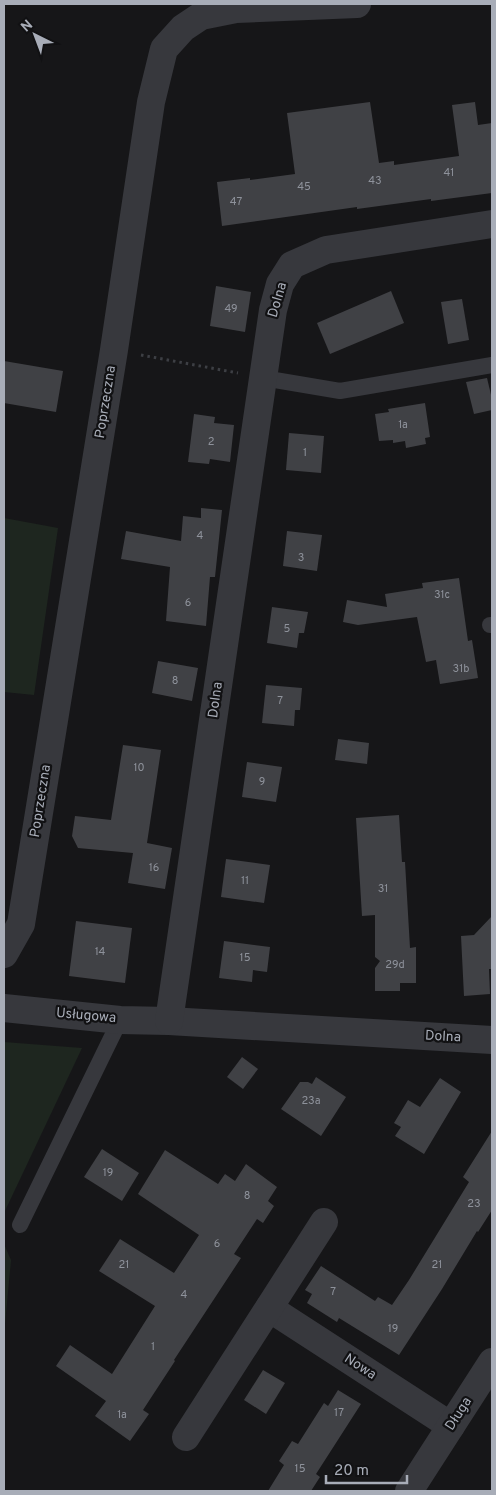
<svg xmlns="http://www.w3.org/2000/svg" width="496" height="1495" viewBox="0 0 496 1495" font-family="Overpass,sans-serif">
<style>
.green{fill:#1e261f}
.building{fill:#404145}
.lines{fill:none;stroke-linecap:round;stroke-linejoin:round}
.path{stroke:#3d3f44;stroke-width:3;stroke-dasharray:2.5 4;stroke-linecap:butt}
.lane{stroke:#37383d;stroke-width:16}
.street{stroke:#37383d;stroke-width:28}
.labels{text-anchor:middle;dominant-baseline:central;stroke-width:4.5;stroke-linejoin:round;paint-order:stroke}
.number-label{font-size:11px;fill:#8e929b}
.street-label{font-size:14px;fill:#a8adb8;stroke:#111113}
</style>
<rect width="100%" height="100%" fill="#161618"/>
<g class="green">
<polygon points="4,518 58,528 34,695 4,692"/>
<polygon points="4,1042 82,1048 4,1213"/>
<polygon points="4,1244 11,1260 4,1335"/>
</g>
<g class="building">
<polygon points="370,102 379,163 394,161 394,165 459,156 452,105 475,102 478,125 492,123 492,193 431,201 431,199 357,209 357,207 222,226 217,182 250,178 250,180 295,174 287,113"/>
<polygon points="216,286 251,292 245,332 210,326"/>
<polygon points="391,291 404,323 330,354 317,323"/>
<polygon points="462,299 469,340 448,344 441,302"/>
<polygon points="4,361 63,371 56,412 4,403"/>
<polygon points="487,378 492,399 492,410 474,414 466,382"/>
<polygon points="425,403 430,437 425,438 426,444 406,448 405,441 393,443 393,440 379,441 375,414 389,412 388,409"/>
<polygon points="194,414 215,417 214,423 234,425 230,462 210,459 209,464 188,462"/>
<polygon points="289,433 324,436 321,473 286,470"/>
<polygon points="201,508 222,510 215,577 210,577 206,626 166,621 170,567 121,559 126,531 181,541 183,516 201,518"/>
<polygon points="287,531 322,535 317,571 283,566"/>
<polygon points="459,578 468,641 472,640 478,678 440,684 436,660 426,662 417,617 358,625 343,622 347,600 387,607 385,594 423,588 422,583"/>
<polygon points="272,607 308,612 304,633 299,633 297,648 267,643"/>
<polygon points="158,661 198,668 192,701 152,693"/>
<polygon points="266,685 302,688 300,710 295,710 294,726 262,723"/>
<polygon points="338,739 369,743 367,764 335,760"/>
<polygon points="123,745 161,750 147,843 172,848 165,889 128,883 133,853 78,848 72,836 75,816 111,820"/>
<polygon points="247,762 282,767 276,802 242,797"/>
<polygon points="399,815 402,862 405,862 410,948 416,947 416,983 400,983 400,991 375,991 375,968 380,961 375,957 375,915 362,916 356,818"/>
<polygon points="226,859 270,865 264,903 221,897"/>
<polygon points="492,916 492,969 489,969 490,994 464,996 461,936 474,935"/>
<polygon points="76,921 132,928 125,983 69,976"/>
<polygon points="224,941 270,947 267,972 253,970 252,982 219,978"/>
<polygon points="242,1057 258,1069 243,1089 227,1077"/>
<polygon points="316,1077 346,1097 321,1136 281,1109 300,1082 308,1082 312,1084"/>
<polygon points="440,1078 461,1092 424,1154 395,1136 401,1127 394,1123 408,1100 420,1107"/>
<polygon points="492,1131 492,1210 478,1232 477,1231 442,1289 399,1355 339,1318 337,1322 307,1303 312,1294 305,1290 321,1266 375,1301 378,1297 392,1305 409,1280 469,1182 463,1177"/>
<polygon points="102,1149 139,1173 122,1201 84,1177"/>
<polygon points="165,1150 218,1184 225,1174 235,1181 246,1164 277,1187 268,1201 274,1206 263,1223 257,1219 234,1254 241,1258 174,1360 175,1361 143,1410 149,1414 130,1441 95,1416 106,1401 56,1366 70,1345 112,1374 155,1306 99,1271 120,1239 174,1273 199,1235 138,1194"/>
<polygon points="263,1370 285,1383 266,1414 244,1400"/>
<polygon points="338,1390 361,1404 316,1474 320,1477 311,1491 268,1491 284,1465 279,1461 292,1441 298,1444 324,1403 328,1406"/>
</g>
<g class="lines">
<polyline class="path" points="141,355 238,373"/>
<g class="lane">
<polyline points="263,378 340,391 492,365"/>
<polyline points="490,625 492,625"/>
<polyline points="20,1225 120,1020"/>
</g>
<g class="street">
<polyline points="4,954 21,924 114,350 151,102 164,49 183,28 201,16 236,9 357,4"/>
<polyline points="4,1008 120,1020 169,1021 492,1040"/>
<polyline points="169,1021 273,310 280,284 292,265 326,250 492,224"/>
<polyline points="269,1308 451,1426"/>
<polyline points="186,1437 324,1222"/>
<polyline points="409,1491 492,1362"/>
</g>
</g>
<g class="labels">
<g class="number-label">
<text x="449" y="173">41</text>
<text x="375" y="181">43</text>
<text x="304" y="187">45</text>
<text x="236" y="202">47</text>
<text x="231" y="309">49</text>
<text x="403" y="425">1a</text>
<text x="211" y="442">2</text>
<text x="305" y="453">1</text>
<text x="200" y="536">4</text>
<text x="301" y="558">3</text>
<text x="442" y="595">31c</text>
<text x="188" y="603">6</text>
<text x="287" y="629">5</text>
<text x="461" y="669">31b</text>
<text x="175" y="681">8</text>
<text x="280" y="701">7</text>
<text x="139" y="768">10</text>
<text x="262" y="782">9</text>
<text x="154" y="868">16</text>
<text x="245" y="881">11</text>
<text x="383" y="889">31</text>
<text x="100" y="952">14</text>
<text x="245" y="958">15</text>
<text x="395" y="965">29d</text>
<text x="311" y="1101">23a</text>
<text x="108" y="1173">19</text>
<text x="247" y="1196">8</text>
<text x="474" y="1204">23</text>
<text x="217" y="1244">6</text>
<text x="124" y="1265">21</text>
<text x="437" y="1265">21</text>
<text x="333" y="1292">7</text>
<text x="184" y="1295">4</text>
<text x="393" y="1329">19</text>
<text x="153" y="1347">1</text>
<text x="339" y="1413">17</text>
<text x="122" y="1415">1a</text>
<text x="300" y="1469">15</text>
</g>
<g class="street-label">
<text transform="translate(278 300) rotate(-74)">Dolna</text>
<text transform="translate(106 402) rotate(-81)">Poprzeczna</text>
<text transform="translate(216 700) rotate(-82)">Dolna</text>
<text transform="translate(41 801) rotate(-81)">Poprzeczna</text>
<text transform="translate(86 1016) rotate(5)">Usługowa</text>
<text transform="translate(443 1037) rotate(3)">Dolna</text>
<text transform="translate(360 1367) rotate(33)">Nowa</text>
<text transform="translate(459 1414) rotate(-57)">Długa</text>
</g>
</g>
<rect width="496" height="1495" fill="none" stroke="#a8adb8" stroke-width="10"/>
<g transform="translate(35 35) rotate(318)" stroke="#111113" stroke-width="4" paint-order="stroke">
<path d="M0-4L9 19L0 12L-9 19Z" fill="#a8adb8"/>
<text y="-8" font-size="14" font-weight="bold" text-anchor="middle" fill="#a8adb8">N</text>
</g>
<path d="M326 1475v8h81v-8" fill="none" stroke="#a8adb8" stroke-width="2.5"/>
<text x="334" y="1475" font-size="15" fill="#a8adb8" stroke="#111113" stroke-width="4" paint-order="stroke">20 m</text>
</svg>
